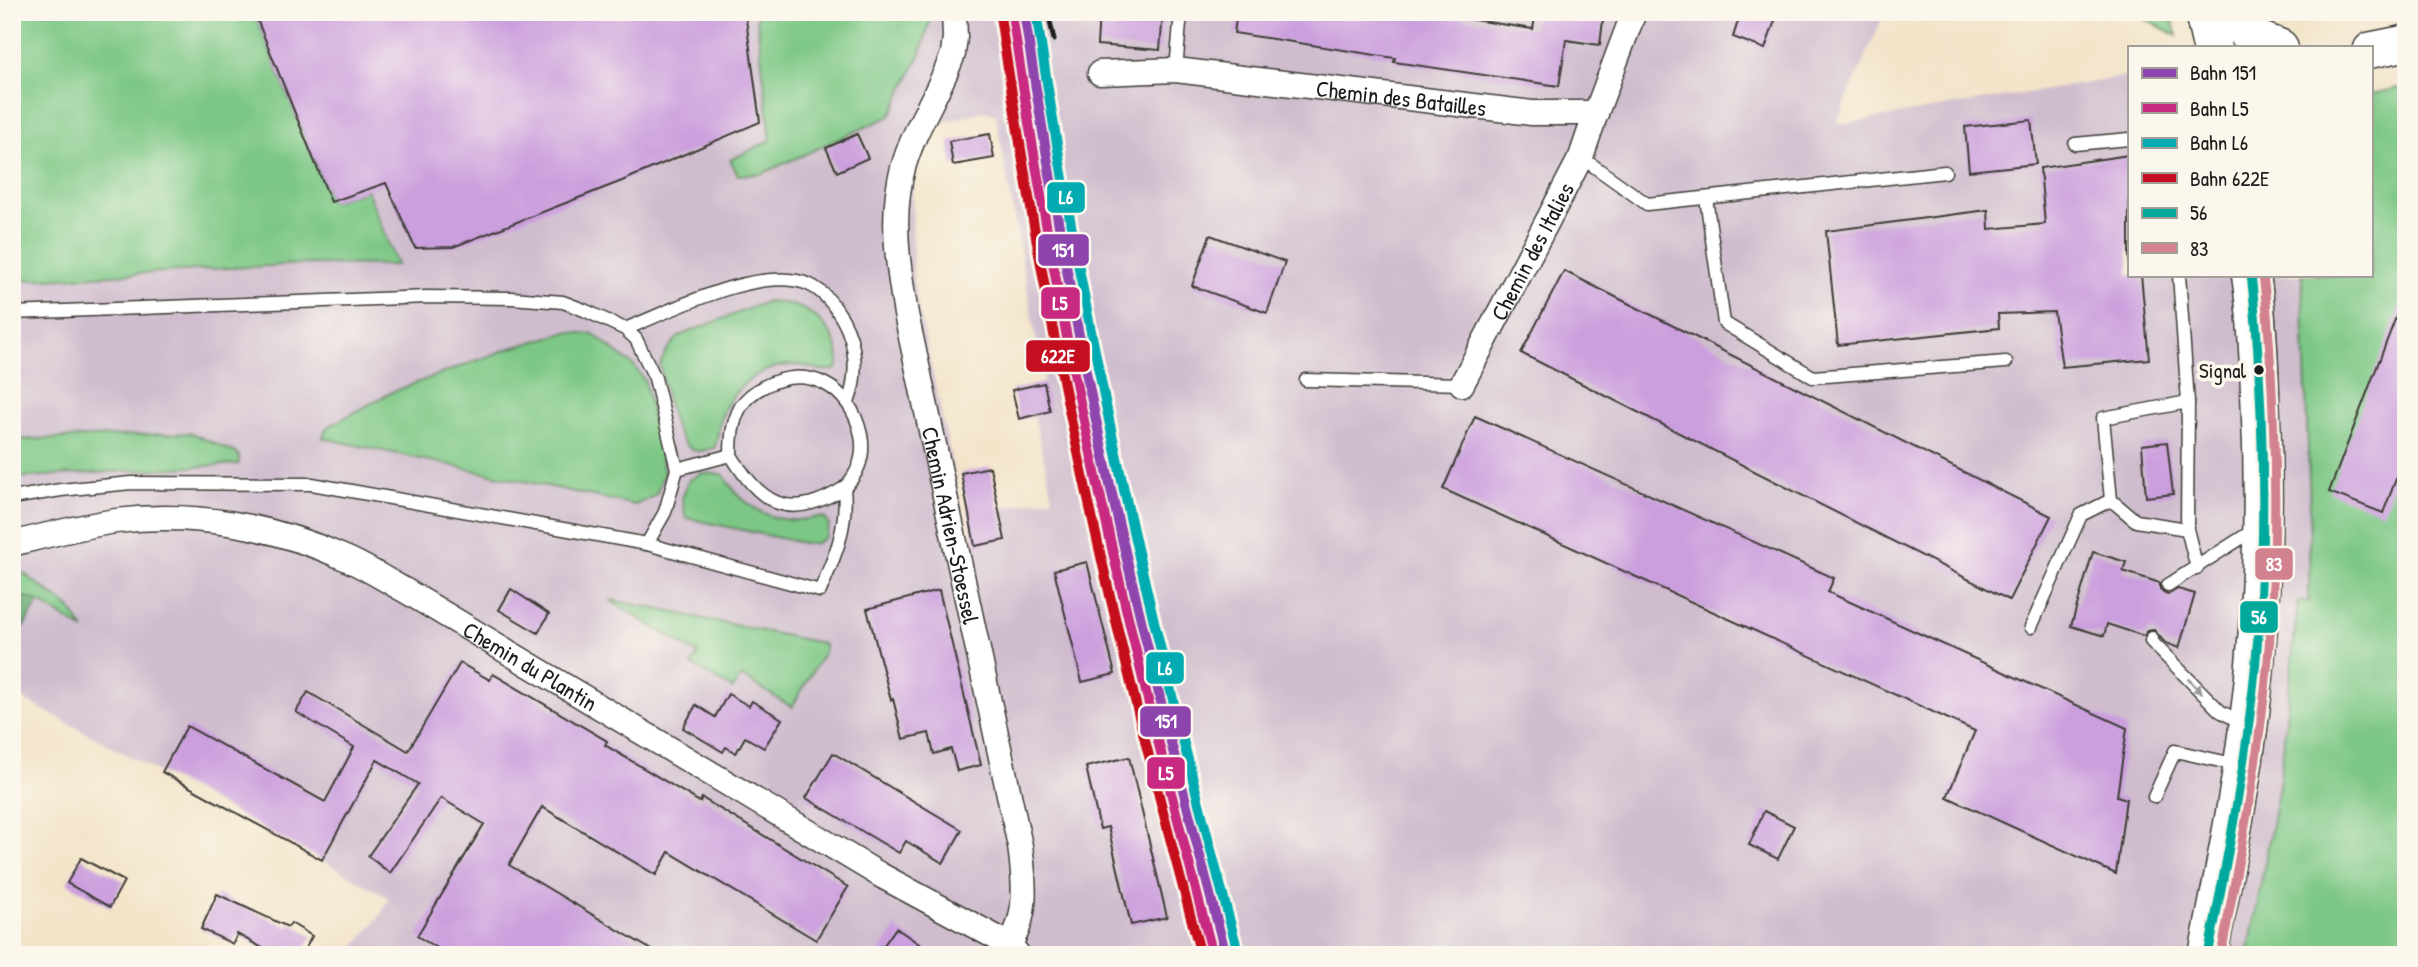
<svg xmlns="http://www.w3.org/2000/svg" width="2418" height="967" viewBox="0 0 2418 967" font-family="'Patrick Hand',sans-serif">
<style>
.industrial{fill:#cfbdce;fill-rule:evenodd}
.green{fill:#7cc785;stroke:#4c7250;stroke-width:2}
.forest{fill:#65ac72;stroke:#406447;stroke-width:2}
.building{fill:#cb9fdd}
.lines{fill:none;stroke-linecap:round;stroke-linejoin:round}
.service-casing{stroke:#3c3a36;stroke-width:15}
.minor-casing{stroke:#3c3a36;stroke-width:27}
.secondary-casing{stroke:#3c3a36;stroke-width:38}
.primary-casing{stroke:#3c3a36;stroke-width:41}
.service{stroke:#fff;stroke-width:12}
.minor{stroke:#fff;stroke-width:24}
.secondary{stroke:#fff;stroke-width:35}
.primary{stroke:#fff;stroke-width:38}
.rail{stroke:#1c1c1c;stroke-width:5}
.bus-1-casing{stroke:#fbf7ec;stroke-width:14}
.bus-2-casing{stroke:#fbf7ec;stroke-width:14}
.bus-1{stroke:#01a99d;stroke-width:9}
.bus-2{stroke:#d2828e;stroke-width:9}
.rail-1-casing{stroke:#fbf7ec;stroke-width:16}
.rail-2-casing{stroke:#fbf7ec;stroke-width:16}
.rail-3-casing{stroke:#fbf7ec;stroke-width:16}
.rail-4-casing{stroke:#fbf7ec;stroke-width:16}
.rail-1{stroke:#8e44ad;stroke-width:10}
.rail-2{stroke:#c72a80;stroke-width:10}
.rail-3{stroke:#01abb1;stroke-width:10}
.rail-4{stroke:#c50e1f;stroke-width:10}
.oneway{fill:#999}
.bus-dot{fill:#1c1c1c;stroke:#fbf7ec;stroke-width:2.5}
.labels{text-anchor:middle;dominant-baseline:central;stroke-width:7;stroke-linejoin:round;paint-order:stroke}
.bus-label{font-size:21px;fill:#1c1c1c;stroke:#fbf7ec;text-anchor:end}
.street-label{font-size:23px;fill:#1c1c1c;stroke:#fbf7ec}
.line-badge{stroke:#fbf7ec;stroke-width:2.5}
.badge-label{font-size:19px;text-anchor:middle;font-weight:bold;fill:#fff}
</style>
<rect width="100%" height="100%" fill="#fbf7ec"/>
<filter id="ink" filterUnits="userSpaceOnUse"><feTurbulence type="fractalNoise" baseFrequency=".0143" numOctaves="2"/><feDisplacementMap in="SourceGraphic" scale="14" xChannelSelector="R" yChannelSelector="G"/><feConvolveMatrix kernelMatrix="1 2 1 2 8 2 1 2 1" color-interpolation-filters="sRGB"/></filter>
<filter id="wash" filterUnits="userSpaceOnUse"><feTurbulence type="fractalNoise" baseFrequency=".00686" numOctaves="4" result="noise"/><feDisplacementMap in="SourceGraphic" scale="28" xChannelSelector="R" yChannelSelector="G"/><feGaussianBlur stdDeviation="1.57" result="paint"/><feColorMatrix in="noise" values="0 0 0 0 0 0 0 0 0 0 0 0 0 0 0 0 0 1.4 0 .05"/><feComposite in="paint" operator="in"/></filter>
<g filter="url(#wash)">
<rect width="100%" height="100%" fill="#f3e4c9"/>
<path class="industrial" d="M 242,12 L 756,12 L 771,140 L 730,160 L 739,175 L 890,116 L 921,53 L 930,20 L 929,12 L 1885,12 L 1836,125 L 2129,76 L 2129,275 L 2302,275 L 2310,509 L 2309,602 L 2298,601 L 2280,780 L 2248,955 L 348,955 L 380,916 L 389,898 L 322,860 L 12,693 L 12,281 L 344,263 ZM 984,111 L 996,115 L 1044,383 L 1012,390 L 1019,419 L 1034,417 L 1053,498 L 999,508 L 1005,540 L 970,547 L 913,281 L 912,131 Z"/>
<g class="green">
<polygon points="12,12 254,12 331,202 367,190 397,265 302,264 12,281"/>
<polygon points="756,12 929,12 930,20 921,53 890,116 761,174 738,175 730,160 771,140"/>
<polygon points="2132,12 2170,12 2177,36"/>
<polygon points="2273,12 2354,12 2299,21"/>
<polygon points="2406,86 2406,955 2248,955 2280,780 2298,601 2309,601 2310,509 2302,275 2371,275 2371,94"/>
<path d="M 768,301 C 781,302 794,304 805,310 C 824,320 845,347 837,369 C 822,374 811,365 794,365 C 760,365 729,389 720,422 C 717,431 719,440 714,448 C 709,449 701,452 697,451 C 672,447 665,387 660,365 C 665,352 670,344 681,335 Z"/>
<polygon points="567,332 593,334 634,366 645,381 664,473 656,495 635,505 323,438 326,428 392,392 508,349"/>
<polygon points="191,433 236,453 239,456 239,464 12,478 12,440"/>
<path d="M 701,473 L 723,474 C 738,501 766,522 798,520 C 808,520 815,516 825,518 L 829,525 L 826,537 L 814,544 L 803,543 L 686,518 L 682,499 L 688,481 Z"/>
<polygon points="12,567 15,567 70,608 84,630 39,602 12,592"/>
<polygon points="613,600 821,643 824,645 825,650 792,707 741,676 733,689 692,665 698,654 611,601"/>
</g>
<polygon class="forest" points="12,592 39,602 12,645"/>
<g id="blocks">
<g class="building">
<polygon points="254,12 745,12 760,122 622,181 453,247 415,248 386,183 331,202"/>
<polygon points="1099,12 1163,12 1160,50 1097,45"/>
<polygon points="1237,12 1423,12 1533,29 1536,12 1604,12 1600,45 1566,40 1559,86 1394,62 1395,58 1234,33"/>
<polygon points="1741,12 1778,12 1765,49 1733,37"/>
<polygon points="2031,120 2036,164 1969,171 1965,127"/>
<polygon points="857,134 868,158 837,172 826,148"/>
<polygon points="990,134 994,158 953,165 949,141"/>
<polygon points="2129,155 2129,275 2141,275 2149,359 2062,367 2054,312 1998,314 1999,328 1838,345 1826,231 1988,210 1989,229 2045,224 2040,168"/>
<polygon points="1210,235 1285,262 1267,313 1192,286"/>
<polygon points="1564,271 2051,516 2009,600 1521,353"/>
<polygon points="2404,296 2406,296 2406,453 2383,513 2329,492"/>
<polygon points="1044,383 1050,411 1019,419 1012,390"/>
<polygon points="1475,416 1834,578 1828,592 2127,728 2117,796 2126,799 2116,874 1947,797 1975,731 1443,489"/>
<polygon points="2167,442 2173,494 2146,497 2142,445"/>
<polygon points="990,467 1005,540 975,546 961,473"/>
<polygon points="2093,552 2126,562 2123,571 2160,583 2160,589 2165,593 2169,594 2178,589 2195,594 2179,648 2165,643 2154,630 2147,631 2144,636 2107,624 2104,636 2071,626"/>
<polygon points="1087,562 1115,674 1082,682 1054,570"/>
<polygon points="511,589 549,614 538,633 499,610"/>
<polygon points="939,590 981,765 957,771 951,749 934,754 929,733 903,739 893,699 891,700 867,609"/>
<polygon points="460,663 490,680 493,674 607,741 605,745 700,802 702,798 848,887 816,940 669,852 656,875 542,807 509,865 660,955 448,955 417,936 484,824 441,798 390,873 368,856 418,784 377,760 322,860 162,772 187,726 325,802 354,747 296,712 308,692 408,751"/>
<polygon points="728,694 749,706 752,701 782,719 764,748 745,737 736,753 726,747 723,752 683,728 696,705 715,717"/>
<polygon points="833,753 962,830 943,863 906,841 899,853 806,798"/>
<polygon points="1129,757 1167,917 1131,925 1108,827 1100,829 1086,767"/>
<polygon points="1764,811 1794,826 1778,859 1749,845"/>
<polygon points="81,858 124,881 110,907 67,883"/>
<polygon points="217,894 288,927 291,923 312,936 302,955 275,955 237,934 233,944 201,929"/>
<polygon points="896,928 935,955 877,955"/>
</g>
</g>
</g>
<g filter="url(#ink)">
<use href="#blocks" fill-opacity="0" stroke="#3c3a36" stroke-width="2"/>
<g class="lines">
<defs>
<g id="service">
<polyline points="1176,70 1181,12"/>
<polyline points="2075,144 2129,139"/>
<polyline points="1581,157 1647,204 1945,172"/>
<polyline points="1706,198 1724,323 1813,377 2006,362"/>
<polyline points="2179,275 2188,402 2187,529 2197,568"/>
<polyline points="12,313 428,297 512,298 563,302 584,310 625,329 636,339 655,378 677,469 665,512 647,544 312,484 131,483 61,490 12,498"/>
<path d="M 625,329 C 671,311 762,263 810,285 C 825,292 835,306 843,320 C 857,345 858,376 848,403"/>
<polyline points="1306,380 1462,384"/>
<path d="M 677,469 L 731,455 C 762,507 791,521 844,488"/>
<polyline points="2187,529 2136,521 2111,500 2103,418 2188,402"/>
<path d="M 647,544 L 820,591 C 835,556 848,528 844,488 C 859,473 865,456 861,435 C 851,387 808,363 763,387 C 755,391 745,399 740,408 C 732,424 731,438 731,455"/>
<polyline points="2168,585 2257,528"/>
<polyline points="2031,627 2081,515 2111,500"/>
<polyline points="2152,638 2151,641 2220,711 2244,724"/>
<polyline points="2154,797 2175,751 2238,765"/>
</g>
<g id="minor">
<path id="s1" d="M 954,12 L 955,37 L 953,54 C 939,93 914,128 903,168 C 890,215 898,267 906,314 L 1020,846 C 1025,883 1030,927 1000,955"/>
<path id="s2" d="M 1100,73 L 1176,70 L 1532,113 L 1596,113 L 1634,12"/>
<path id="s3" d="M 1462,384 L 1581,157 L 1596,113"/>
<path id="s4" d="M 12,544 C 47,535 81,526 116,521 C 194,511 274,526 345,558 C 366,567 386,580 406,591 L 882,876 L 1010,945 L 1018,955"/>
</g>
<g id="secondary">
<polyline points="2224,12 2249,35 2280,47"/>
<polyline points="2371,50 2406,43"/>
</g>
<g id="primary">
<polyline points="2204,12 2212,47"/>
<path d="M 2208,955 C 2226,863 2245,770 2254,677 C 2262,591 2265,504 2261,418 C 2259,370 2258,322 2251,275"/>
</g>
</defs>
<use href="#service" class="service-casing"/>
<use href="#minor" class="minor-casing"/>
<use href="#secondary" class="secondary-casing"/>
<use href="#primary" class="primary-casing"/>
<use href="#service" class="service"/>
<use href="#minor" class="minor"/>
<use href="#secondary" class="secondary"/>
<use href="#primary" class="primary"/>
<polyline class="rail" points="1048,12 1054,40"/>
<defs>
<path id="bus-1" d="M 2208,955 C 2224,875 2240,795 2250,714 C 2263,614 2265,513 2261,413 C 2259,367 2257,321 2251,275"/>
<path id="bus-2" d="M 2221,955 C 2236,875 2252,795 2262,714 C 2275,614 2277,513 2273,412 C 2271,366 2269,320 2263,275"/>
</defs>
<use href="#bus-1" class="bus-1-casing"/>
<use href="#bus-2" class="bus-2-casing"/>
<use href="#bus-1" class="bus-1"/>
<use href="#bus-2" class="bus-2"/>
<defs>
<path id="rail-1" d="M 1024,12 C 1042,131 1062,249 1085,367 C 1125,565 1174,760 1226,955"/>
<path id="rail-2" d="M 1012,14 C 1030,134 1050,254 1074,373 C 1114,569 1162,762 1213,955"/>
<path id="rail-3" d="M 1036,12 C 1054,131 1074,249 1098,366 C 1137,563 1186,758 1238,952"/>
<path id="rail-4" d="M 1000,16 C 1018,136 1038,256 1062,375 C 1101,570 1149,763 1201,955"/>
</defs>
<use href="#rail-1" class="rail-1-casing"/>
<use href="#rail-2" class="rail-2-casing"/>
<use href="#rail-3" class="rail-3-casing"/>
<use href="#rail-4" class="rail-4-casing"/>
<use href="#rail-1" class="rail-1"/>
<use href="#rail-2" class="rail-2"/>
<use href="#rail-3" class="rail-3"/>
<use href="#rail-4" class="rail-4"/>
</g>
<defs><path id="oneway-solid" d="M-6-.8H1V-3.2L6.5 0L1 3.2V.8H-6Z" transform="scale(1.75)"/></defs>
<use class="oneway" href="#oneway-solid" transform="translate(2195 686) rotate(45)"/>
</g>
<circle class="bus-dot" cx="2259" cy="370" r="6"/>
<g class="labels">
<g class="bus-label">
<text x="2246" y="370">Signal</text>
</g>
<g class="street-label">
<text stroke="none"><textPath href="#s2" startOffset="303">Chemin des Batailles</textPath></text>
<text stroke="none"><textPath href="#s3" startOffset="150">Chemin des Italies</textPath></text>
<text stroke="none"><textPath href="#s1" startOffset="530">Chemin Adrien-Stoessel</textPath></text>
<text stroke="none"><textPath href="#s4" startOffset="556">Chemin du Plantin</textPath></text>
</g>
</g>
<g class="line-badge">
<rect x="1046" y="181" width="40" height="33" rx="7" fill="#01abb1"/>
<rect x="1037" y="233" width="53" height="34" rx="7" fill="#8e44ad"/>
<rect x="1040" y="286" width="41" height="34" rx="7" fill="#c72a80"/>
<rect x="1025" y="339" width="66" height="34" rx="7" fill="#c50e1f"/>
<rect x="2254" y="547" width="40" height="34" rx="7" fill="#d2828e"/>
<rect x="2239" y="600" width="40" height="34" rx="7" fill="#01a99d"/>
<rect x="1145" y="651" width="40" height="34" rx="7" fill="#01abb1"/>
<rect x="1139" y="705" width="53" height="33" rx="7" fill="#8e44ad"/>
<rect x="1146" y="756" width="40" height="34" rx="7" fill="#c72a80"/>
</g>
<g class="badge-label">
<text x="1066" y="204">L6</text>
<text x="1063" y="257">151</text>
<text x="1060" y="310">L5</text>
<text x="1058" y="363">622E</text>
<text x="2274" y="571">83</text>
<text x="2259" y="624">56</text>
<text x="1165" y="675">L6</text>
<text x="1166" y="728">151</text>
<text x="1166" y="780">L5</text>
</g>
<rect width="2418" height="967" fill="none" stroke="#fbf7ec" stroke-width="42"/>
<rect x="2128" y="46" width="245" height="231" fill="#fbf7ec" stroke="#a29f99" stroke-width="2"/>
<rect x="2142" y="68" width="35" height="10" fill="#8e44ad" stroke="#a29f99" stroke-width="2"/>
<text x="2190" y="80" font-size="21" fill="#1c1c1c">Bahn 151</text>
<rect x="2142" y="103" width="35" height="10" fill="#c72a80" stroke="#a29f99" stroke-width="2"/>
<text x="2190" y="116" font-size="21" fill="#1c1c1c">Bahn L5</text>
<rect x="2142" y="138" width="35" height="10" fill="#01abb1" stroke="#a29f99" stroke-width="2"/>
<text x="2190" y="150" font-size="21" fill="#1c1c1c">Bahn L6</text>
<rect x="2142" y="173" width="35" height="10" fill="#c50e1f" stroke="#a29f99" stroke-width="2"/>
<text x="2190" y="186" font-size="21" fill="#1c1c1c">Bahn 622E</text>
<rect x="2142" y="208" width="35" height="10" fill="#01a99d" stroke="#a29f99" stroke-width="2"/>
<text x="2190" y="220" font-size="21" fill="#1c1c1c">56</text>
<rect x="2142" y="243" width="35" height="10" fill="#d2828e" stroke="#a29f99" stroke-width="2"/>
<text x="2190" y="256" font-size="21" fill="#1c1c1c">83</text>
</svg>
